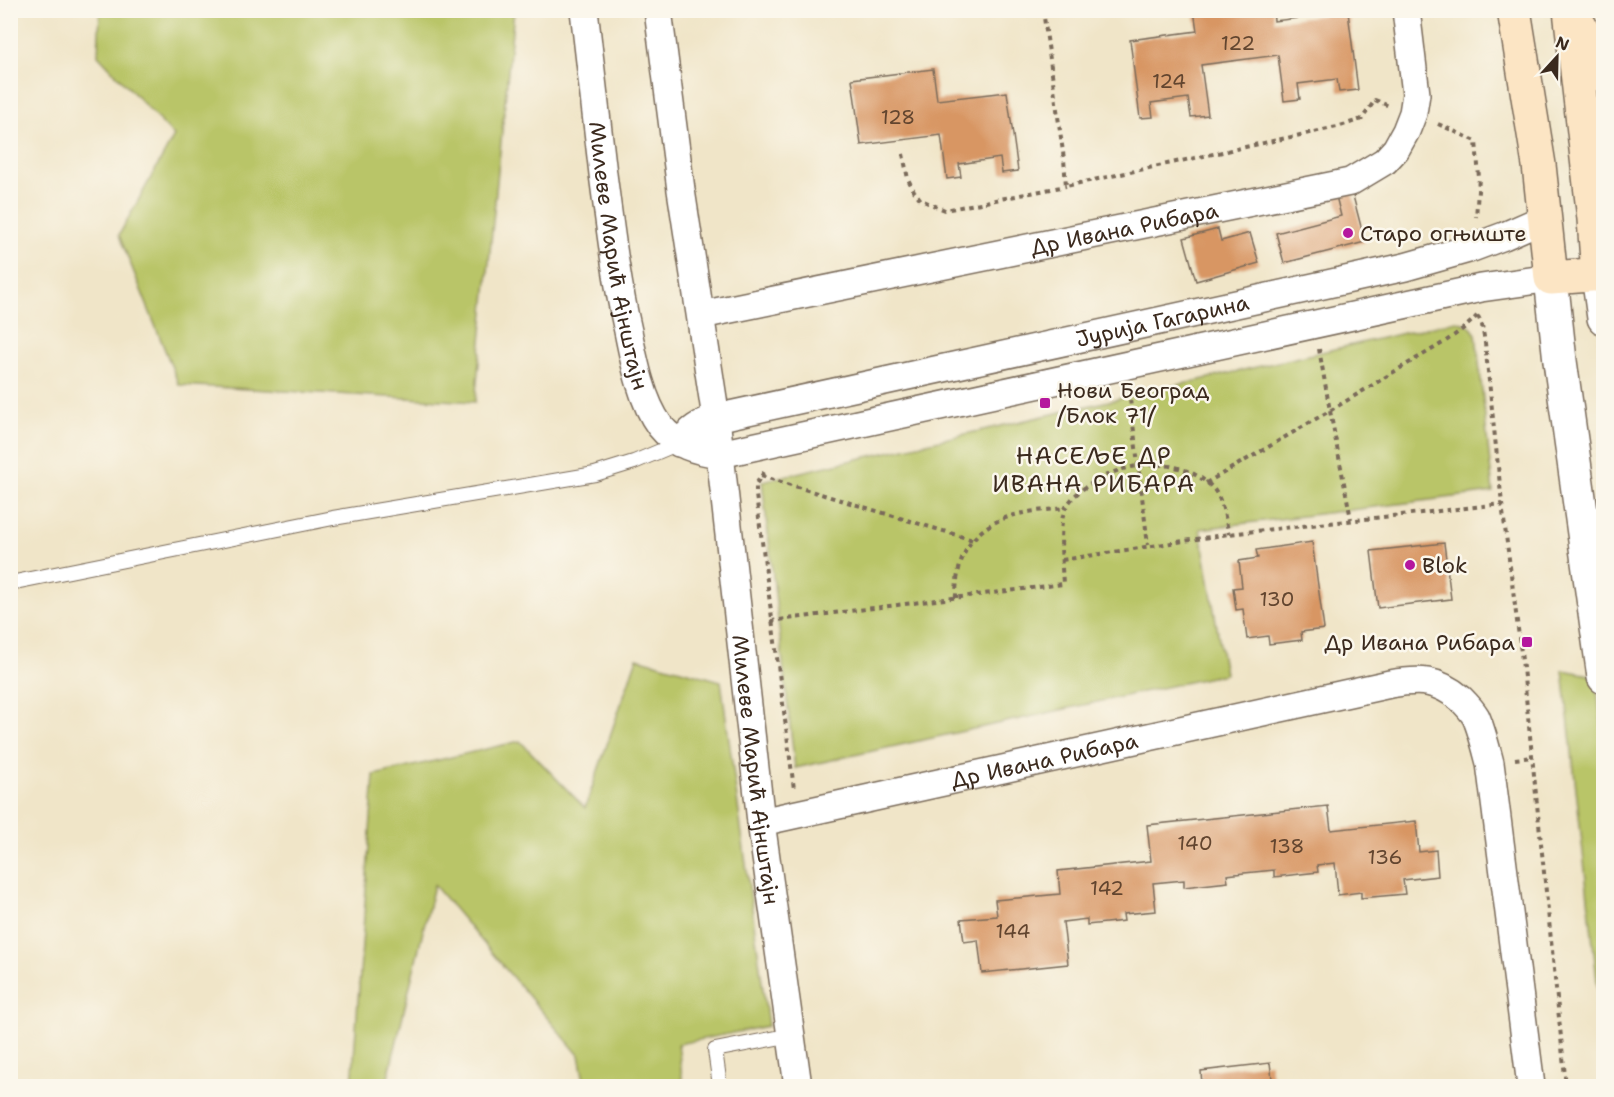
<svg xmlns="http://www.w3.org/2000/svg" width="1614" height="1097" viewBox="0 0 1614 1097" font-family="'Shantell Sans',sans-serif">
<style>
.green{fill:#b9c567;stroke:#7a7842;stroke-width:1.5}
.building{fill:#d89663}
.lines{fill:none;stroke-linecap:round;stroke-linejoin:round}
.service-casing{stroke:#7a6b5a;stroke-width:16}
.minor-casing{stroke:#7a6b5a;stroke-width:30}
.tertiary-casing{stroke:#7a6b5a;stroke-width:36}
.secondary-casing{stroke:#7a6b5a;stroke-width:36}
.path{stroke:#7a6b5a;stroke-width:4;stroke-dasharray:4.5 4.5;stroke-linecap:butt}
.service{stroke:#fff;stroke-width:14}
.minor{stroke:#fff;stroke-width:27}
.tertiary{stroke:#fff;stroke-width:33}
.secondary{stroke:#fce5c4;stroke-width:33}
.poi-dot{fill:#b5179e;stroke:#fbf7ec;stroke-width:2}
.labels{text-anchor:middle;dominant-baseline:central;stroke-width:5;stroke-linejoin:round;paint-order:stroke}
.number-label{font-size:20px;fill:#62452f}
.street-label{font-size:22px;fill:#3b2a1e;stroke:#fbf7ec}
.poi-label{font-size:22px;fill:#3b2a1e;stroke:#fbf7ec;text-anchor:start}
.neighbourhood-label{font-size:24px;letter-spacing:1.5px;fill:#3b2a1e;stroke:#fbf7ec}
</style>
<rect width="100%" height="100%" fill="#fbf7ec"/>
<filter id="ink" filterUnits="userSpaceOnUse"><feTurbulence type="fractalNoise" baseFrequency=".0167" numOctaves="2"/><feDisplacementMap in="SourceGraphic" scale="12" xChannelSelector="R" yChannelSelector="G"/><feConvolveMatrix kernelMatrix="1 2 1 2 8 2 1 2 1" color-interpolation-filters="sRGB"/></filter>
<filter id="wash" filterUnits="userSpaceOnUse"><feTurbulence type="fractalNoise" baseFrequency=".008" numOctaves="4" result="noise"/><feDisplacementMap in="SourceGraphic" scale="24" xChannelSelector="R" yChannelSelector="G"/><feGaussianBlur stdDeviation="1.35" result="paint"/><feColorMatrix in="noise" values="0 0 0 0 0 0 0 0 0 0 0 0 0 0 0 0 0 1.4 0 .05"/><feComposite in="paint" operator="in"/></filter>
<g filter="url(#wash)">
<rect width="100%" height="100%" fill="#f0e5c8"/>
<g class="green">
<polygon points="100,11 514,11 475,402 179,385 119,235 174,136 98,55"/>
<polygon points="1456,321 1469,325 1476,334 1493,492 1200,529 1225,674 795,768 762,481"/>
<polygon points="637,658 721,681 768,1026 678,1044 683,1086 585,1086 579,1055 434,885 386,1086 352,1086 374,775 520,741 585,808"/>
<polygon points="1563,670 1595,676 1603,736 1603,1035"/>
</g>
<g id="blocks">
<g class="building">
<polygon points="1194,10 1273,10 1274,21 1348,12 1358,90 1339,92 1337,79 1298,84 1300,99 1284,101 1278,55 1201,65 1208,115 1191,117 1188,98 1151,103 1153,117 1140,118 1130,40 1197,31"/>
<polygon points="933,69 937,100 1007,92 1018,171 1002,173 1000,158 959,164 961,177 947,179 941,135 861,145 852,79"/>
<polygon points="1352,192 1365,242 1284,263 1276,233 1341,216 1336,196"/>
<polygon points="1218,229 1221,241 1250,233 1259,263 1196,281 1184,238"/>
<polygon points="1312,542 1324,629 1301,632 1302,640 1269,644 1268,636 1247,639 1243,609 1236,610 1233,588 1242,587 1239,561 1258,558 1256,550"/>
<polygon points="1444,543 1451,599 1378,608 1371,551"/>
<polygon points="1328,806 1331,830 1416,821 1419,852 1436,850 1438,876 1403,880 1405,894 1361,898 1361,892 1338,895 1335,863 1317,865 1318,872 1274,877 1274,870 1244,873 1227,875 1228,882 1184,887 1184,880 1153,883 1156,911 1123,914 1124,921 1087,925 1087,919 1063,922 1068,964 982,973 978,940 964,942 961,919 997,916 995,900 1060,894 1058,871 1151,861 1147,825"/>
<polygon points="1270,1063 1273,1086 1202,1086 1201,1071"/>
</g>
</g>
</g>
<g filter="url(#ink)">
<use href="#blocks" fill-opacity="0" stroke="#7a6b5a" stroke-width="1.5"/>
<g class="lines">
<defs>
<g id="service">
<polyline points="10,583 333,518 595,474 634,462 679,443"/>
<polyline points="720,1086 715,1050 792,1035"/>
</g>
<g id="minor">
<path id="s1" d="M 584,10 C 590,65 597,119 603,174 C 610,227 616,279 628,331 C 634,361 642,402 660,426 C 675,445 697,451 720,454 L 1481,288 L 1551,278"/>
<path id="s2" d="M 658,10 L 681,190 L 716,418 L 761,822 L 798,1086"/>
<path id="s3" d="M 701,315 L 1350,182 L 1385,161 L 1396,149 L 1406,131 L 1413,113 L 1416,94 L 1406,10"/>
<path id="s4" d="M 679,443 C 690,431 700,423 716,418 L 1405,267 L 1472,248 L 1504,236 L 1545,218"/>
<path id="s5" d="M 761,822 L 1390,684 C 1420,679 1437,679 1461,699 C 1466,704 1472,710 1476,717 C 1482,731 1486,748 1490,763 L 1531,1086"/>
</g>
<g id="tertiary">
<polyline points="1598,275 1604,318"/>
<polyline points="1551,278 1560,361 1604,677"/>
</g>
<g id="secondary">
<polyline points="1514,10 1539,165 1551,278 1604,274"/>
<polyline points="1570,10 1594,219 1598,275"/>
<polyline points="1580,26 1604,76"/>
</g>
</defs>
<use href="#service" class="service-casing"/>
<use href="#minor" class="minor-casing"/>
<use href="#tertiary" class="tertiary-casing"/>
<use href="#secondary" class="secondary-casing"/>
<g class="path">
<polyline points="1043,10 1064,159 1066,186 1337,127 1362,119 1375,100 1389,106"/>
<polyline points="1438,124 1476,141 1479,178 1476,217"/>
<polyline points="903,154 908,179 914,191 921,200 945,210 1066,186"/>
<polyline points="1478,316 1482,325 1485,343 1502,504 1523,668 1566,1086"/>
<polyline points="1319,349 1330,411 1351,519"/>
<polyline points="1129,391 1148,545"/>
<polyline points="764,472 756,484 756,495 794,789"/>
<polyline points="761,476 973,540"/>
<path d="M 1206,483 C 1270,446 1334,409 1397,370 C 1423,354 1455,339 1477,316"/>
<polyline points="1062,560 1229,534 1502,504"/>
<path d="M 956,598 C 956,550 976,522 1024,513 C 1037,510 1052,510 1065,508"/>
<path d="M 771,621 L 1063,584 C 1062,566 1058,520 1066,507 C 1074,494 1085,487 1097,480 C 1132,460 1181,457 1212,487 C 1223,499 1225,519 1229,534"/>
<polyline points="1515,759 1532,757"/>
</g>
<use href="#service" class="service"/>
<use href="#minor" class="minor"/>
<use href="#tertiary" class="tertiary"/>
<use href="#secondary" class="secondary"/>
</g>
</g>
<g class="poi-dot">
<circle cx="1348" cy="233" r="6"/>
<rect x="1039" y="397" width="12" height="12" rx="3"/>
<circle cx="1410" cy="565" r="6"/>
<rect x="1521" y="636" width="12" height="12" rx="3"/>
</g>
<g class="labels">
<g class="number-label">
<text x="1238" y="43">122</text>
<text x="1169" y="81">124</text>
<text x="898" y="117">128</text>
<text x="1277" y="599">130</text>
<text x="1195" y="843">140</text>
<text x="1287" y="846">138</text>
<text x="1385" y="857">136</text>
<text x="1107" y="888">142</text>
<text x="1013" y="931">144</text>
</g>
<g class="street-label">
<text stroke="none"><textPath href="#s3" startOffset="432">Др Ивана Рибара</textPath></text>
<text stroke="none"><textPath href="#s1" startOffset="248">Милеве Марић Ајнштајн</textPath></text>
<text stroke="none"><textPath href="#s4" startOffset="502">Јурија Гагарина</textPath></text>
<text stroke="none"><textPath href="#s5" startOffset="290">Др Ивана Рибара</textPath></text>
<text stroke="none"><textPath href="#s2" startOffset="766">Милеве Марић Ајнштајн</textPath></text>
</g>
<g class="poi-label">
<text x="1360" y="233">Старо огњиште</text>
<text x="1057" y="390">Нови Београд<tspan x="1057" dy="25">/Блок 71/</tspan></text>
<text x="1422" y="565">Blok</text>
<text x="1515" y="642" text-anchor="end">Др Ивана Рибара</text>
</g>
<g class="neighbourhood-label">
<text x="1094" y="456">НАСЕЉЕ ДР<tspan x="1094" dy="28">ИВАНА РИБАРА</tspan></text>
</g>
</g>
<rect width="1614" height="1097" fill="none" stroke="#fbf7ec" stroke-width="36"/>
<g transform="translate(1557 57) rotate(22)" stroke="#fbf7ec" stroke-width="4.5" paint-order="stroke">
<path d="M0-4.5L10 22L0 15L-10 22Z" fill="#3b2a1e"/>
<text y="-9" font-size="16" font-weight="bold" text-anchor="middle" fill="#3b2a1e">N</text>
</g>
</svg>
